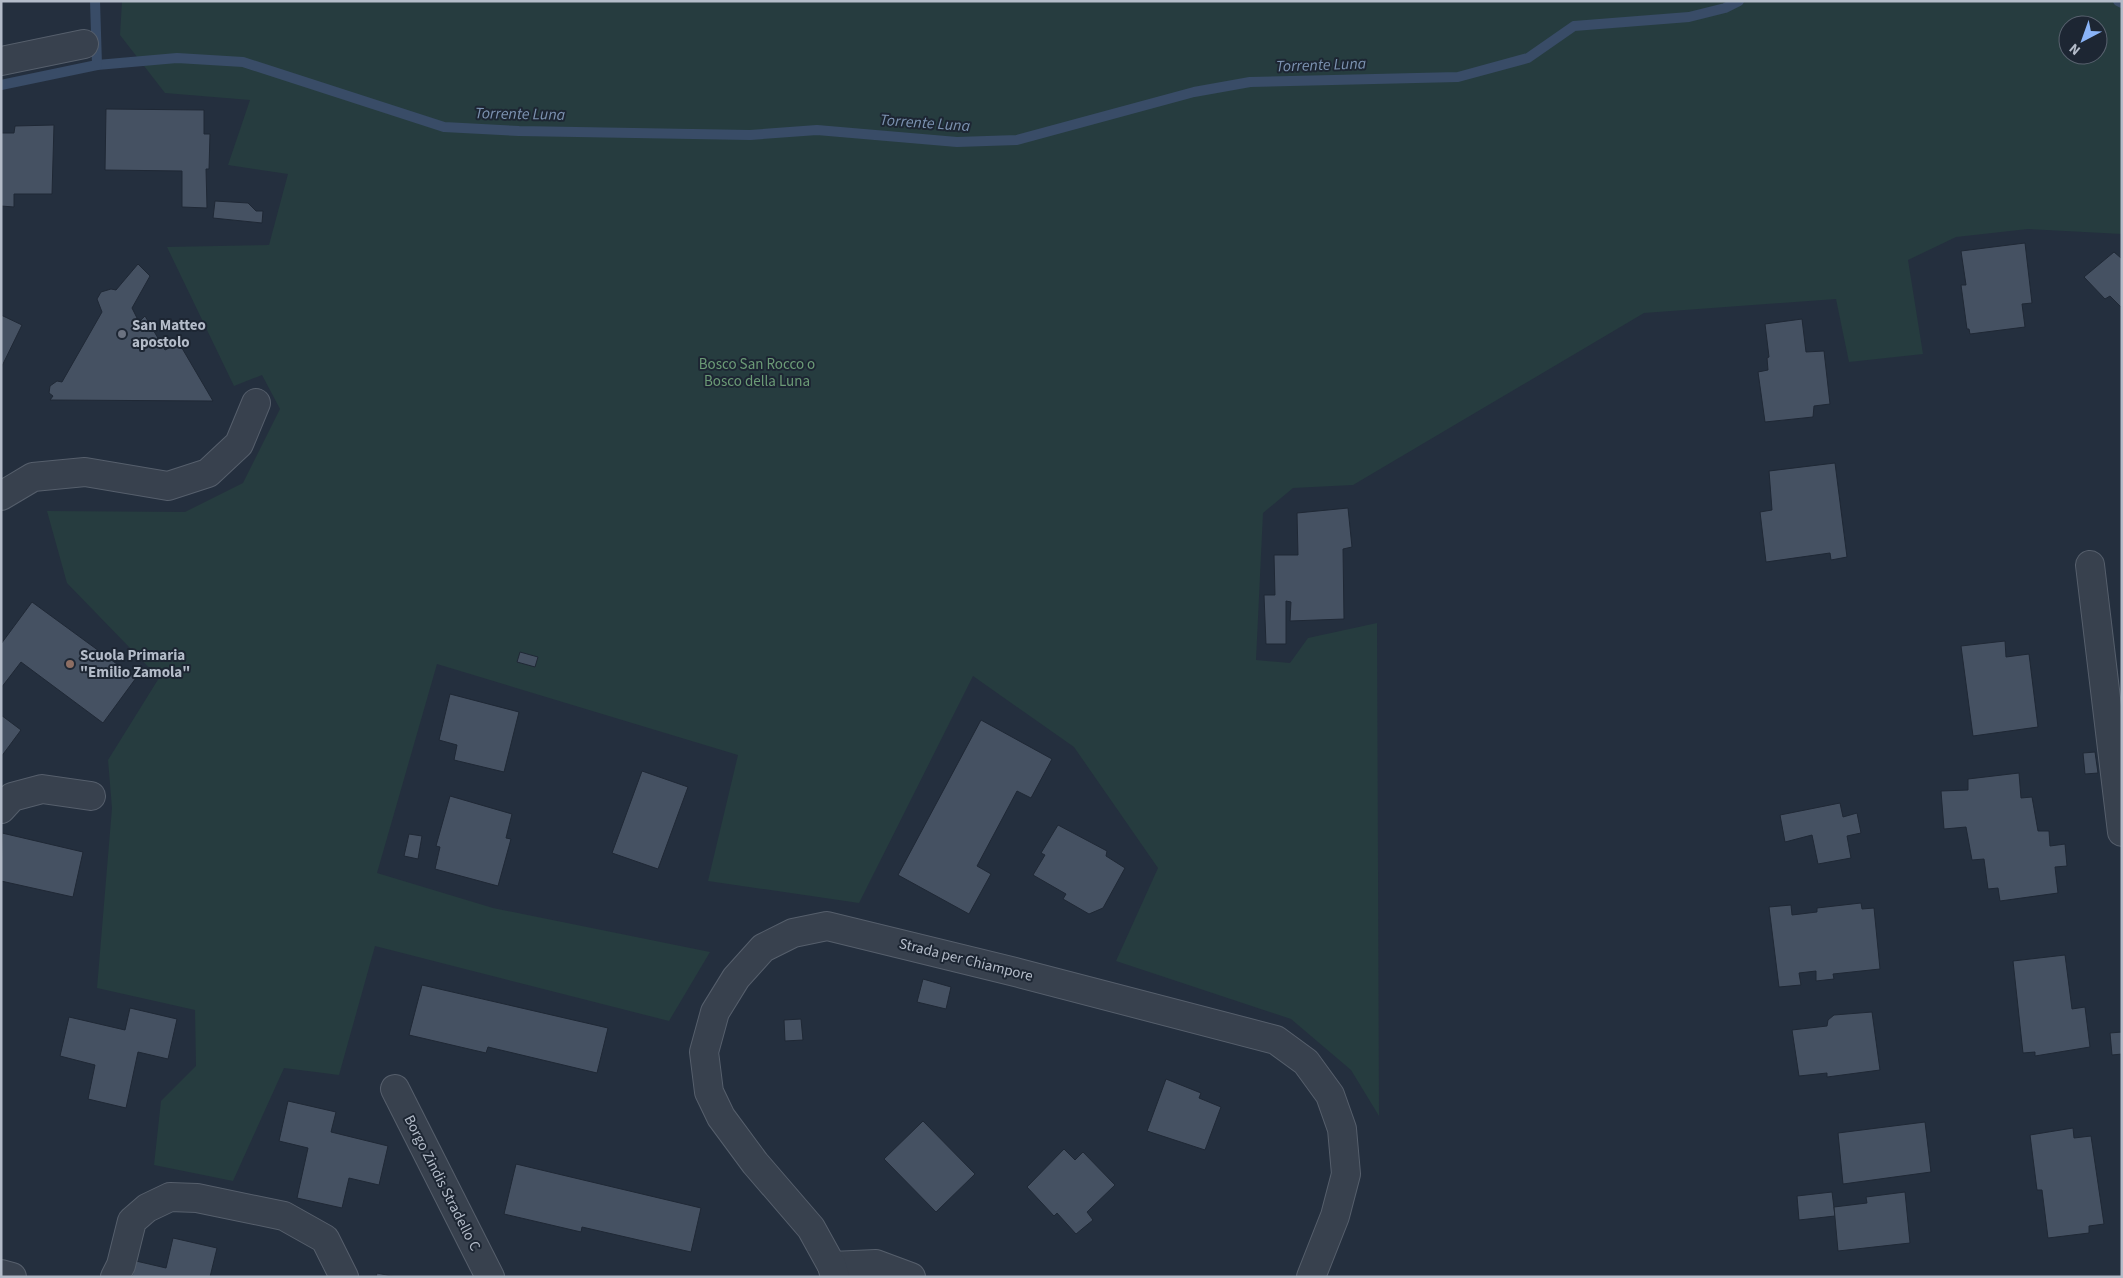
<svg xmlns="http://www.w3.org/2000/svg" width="2123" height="1278" viewBox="0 0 2123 1278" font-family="'Source Sans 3',sans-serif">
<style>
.green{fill:#263c3f;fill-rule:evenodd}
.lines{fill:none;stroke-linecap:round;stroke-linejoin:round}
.stream{stroke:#394c67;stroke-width:10}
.building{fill:#455162;stroke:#1f2835}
.minor-casing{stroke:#565f6c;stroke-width:30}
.minor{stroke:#38414e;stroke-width:28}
.worship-dot{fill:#6b7280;stroke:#1d2633;stroke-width:2}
.education-dot{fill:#8d6e63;stroke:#1d2633;stroke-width:2}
.labels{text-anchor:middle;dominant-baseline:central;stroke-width:4;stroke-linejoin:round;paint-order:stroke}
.poi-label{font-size:15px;font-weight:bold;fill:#b4bcc9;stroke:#1d2633;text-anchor:start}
.park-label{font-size:15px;fill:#6b9a76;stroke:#1d2633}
.street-label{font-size:15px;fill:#b4bcc9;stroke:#1d2633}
.water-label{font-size:16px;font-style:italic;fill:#7c92b1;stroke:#1d2633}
</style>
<rect width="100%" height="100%" fill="#242f3e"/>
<path class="green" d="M 122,1 L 2122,1 L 2122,234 L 2028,229 L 1956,237 L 1908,260 L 1923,354 L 1849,362 L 1836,299 L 1644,313 L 1353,485 L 1293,488 L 1263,513 L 1256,660 L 1290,663 L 1308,638 L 1377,623 L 1379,1116 L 1351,1070 L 1291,1019 L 1116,961 L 1158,868 L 1074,747 L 973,676 L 859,903 L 708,881 L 738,755 L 437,664 L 377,873 L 493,908 L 710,952 L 669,1021 L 375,946 L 339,1075 L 284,1068 L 233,1181 L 154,1165 L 161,1101 L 196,1066 L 195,1010 L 97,988 L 112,808 L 108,760 L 159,678 L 67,583 L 47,511 L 185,512 L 243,483 L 280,409 L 262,375 L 234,386 L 167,247 L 269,245 L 288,174 L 228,165 L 250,100 L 165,93 L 120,35 ZM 2068,25 L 2098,25 L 2098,55 L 2068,55 Z"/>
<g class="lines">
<g class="stream">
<polyline points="2118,1 2122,3"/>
<polyline points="97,65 177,58 243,62 444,127 519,131 750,135 817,130 957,142 1017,140 1194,92 1250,82 1458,77 1528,58 1574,26 1689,17 1725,8 1739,1"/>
<polyline points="1,85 97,65 95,1"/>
</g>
</g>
<g class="building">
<polygon points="106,109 204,110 204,134 210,134 209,169 206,169 207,208 182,207 182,171 105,170"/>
<polygon points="54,125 52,194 14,194 14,207 1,206 1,133 14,133 15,126"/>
<polygon points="215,201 248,203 256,211 263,211 262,223 213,218"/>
<polygon points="2025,243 2032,303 2022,304 2025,327 1970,334 1969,329 1967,329 1961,285 1966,285 1961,251"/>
<polygon points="2114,252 2121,258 2122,257 2122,308 2110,296 2105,299 2084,277"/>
<polygon points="138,264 150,276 132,308 139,322 145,316 165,350 179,343 213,401 50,400 53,396 49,393 50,386 57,381 62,382 102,312 97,299 101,292 111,289 116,290"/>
<polygon points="1,315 22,325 1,368"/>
<polygon points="1802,319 1806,352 1824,351 1830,404 1814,406 1813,417 1765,422 1758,372 1768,370 1767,358 1769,357 1765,324"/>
<polygon points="1835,463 1847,557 1831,560 1830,553 1766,562 1760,512 1772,510 1769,471"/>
<polygon points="1348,508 1352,547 1343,549 1344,619 1290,621 1291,602 1286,601 1286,644 1266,644 1264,595 1275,595 1274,555 1298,555 1297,513"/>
<polygon points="32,602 136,678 103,723 21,662 1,688 1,644"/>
<polygon points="2005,641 2006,657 2029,654 2038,727 1973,736 1961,646"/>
<polygon points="520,652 538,657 535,667 517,662"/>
<polygon points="450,694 519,712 504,772 454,760 457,745 439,740"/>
<polygon points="1,715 21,730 1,757"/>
<polygon points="981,720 1052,759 1031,798 1017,791 977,866 991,874 969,914 898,875"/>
<polygon points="2095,752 2098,773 2085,774 2083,753"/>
<polygon points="642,771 688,787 658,869 612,853"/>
<polygon points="2019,773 2021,798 2032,797 2038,831 2049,831 2050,846 2065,844 2067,866 2055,867 2058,893 2000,901 1998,888 1988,889 1984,859 1972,860 1966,827 1944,829 1941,791 1968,790 1968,779"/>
<polygon points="450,796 512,814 506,838 511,839 498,886 435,869 440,847 436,846"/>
<polygon points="1840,803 1843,817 1857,813 1861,833 1847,836 1851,858 1818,864 1812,835 1785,842 1780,815"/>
<polygon points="1058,825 1107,851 1106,856 1125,868 1103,908 1089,914 1063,899 1066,894 1033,875 1045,855 1041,853"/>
<polygon points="2,833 83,852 73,897 1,881"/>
<polygon points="409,834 422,836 418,859 404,856"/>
<polygon points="1861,903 1862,909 1874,908 1880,969 1833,974 1834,979 1816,981 1816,971 1799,973 1801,985 1779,987 1769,907 1791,905 1792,915 1817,912 1817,908"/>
<polygon points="2065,955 2072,1009 2085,1007 2090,1047 2035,1056 2035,1052 2023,1053 2013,961"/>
<polygon points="923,979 951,987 946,1009 917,1002"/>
<polygon points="422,985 608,1028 597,1073 488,1047 486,1053 409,1035"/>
<polygon points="130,1008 177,1019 168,1059 138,1052 126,1108 88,1099 95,1065 60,1056 69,1017 125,1030"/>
<polygon points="1872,1012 1880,1070 1827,1077 1827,1073 1799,1076 1792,1030 1827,1026 1828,1020 1834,1015"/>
<polygon points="801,1019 803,1040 785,1041 784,1020"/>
<polygon points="2122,1032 2122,1054 2112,1055 2110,1033"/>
<polygon points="1166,1079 1201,1093 1199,1098 1221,1107 1205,1150 1147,1131"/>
<polygon points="288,1101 336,1112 331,1132 388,1146 379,1185 349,1178 342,1208 297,1198 308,1148 279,1141"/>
<polygon points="923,1121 975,1174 936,1212 884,1159"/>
<polygon points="1925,1122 1931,1172 1843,1184 1838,1133"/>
<polygon points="2073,1128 2074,1138 2091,1136 2104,1224 2089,1226 2089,1233 2048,1238 2042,1190 2037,1190 2030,1135"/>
<polygon points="1064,1149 1075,1160 1083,1152 1115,1185 1087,1212 1093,1220 1076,1234 1057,1213 1054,1216 1027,1187"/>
<polygon points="516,1164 701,1208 691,1252 582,1227 581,1232 504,1214"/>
<polygon points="1832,1192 1835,1216 1799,1220 1797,1196"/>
<polygon points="1905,1192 1910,1243 1838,1251 1834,1207 1867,1203 1866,1197"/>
<polygon points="173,1238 217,1248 210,1277 132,1277 136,1261 166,1268"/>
<polygon points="377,1273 396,1277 376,1277"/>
</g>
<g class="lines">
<defs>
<g id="minor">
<polyline points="1,61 84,44"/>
<polyline points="1,496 33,477 85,472 168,486 208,473 239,444 256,403"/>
<polyline points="2090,565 2122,832"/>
<polyline points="1,809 12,797 42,789 91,796"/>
<polyline points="395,1089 490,1277"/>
<polyline points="832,1266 876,1264 911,1277"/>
<polyline points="1,1274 12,1277"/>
<polyline points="115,1277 121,1265 132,1221 147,1208 170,1197 197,1198 284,1216 325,1239 344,1277"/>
<polyline points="835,1277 832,1266 811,1228 755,1163 721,1117 709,1092 704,1052 715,1012 736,978 763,948 793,933 827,926 1019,973 1276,1040 1306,1062 1330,1095 1342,1129 1346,1174 1335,1216 1311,1277"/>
</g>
</defs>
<use href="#minor" class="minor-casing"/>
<use href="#minor" class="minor"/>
</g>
<circle class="worship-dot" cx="122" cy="334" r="5"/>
<circle class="education-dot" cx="70" cy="664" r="5"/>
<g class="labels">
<g class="poi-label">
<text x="132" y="325">San Matteo<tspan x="132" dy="17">apostolo</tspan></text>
<text x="80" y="655">Scuola Primaria<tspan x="80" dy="17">"Emilio Zamola"</tspan></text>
</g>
<g class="park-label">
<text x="757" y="364">Bosco San Rocco o<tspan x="757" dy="17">Bosco della Luna</tspan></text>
</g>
<g class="street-label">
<text transform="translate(966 960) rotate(14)">Strada per Chiampore</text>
<text transform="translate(442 1183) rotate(63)">Borgo Zindis Stradello C</text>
</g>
<g class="water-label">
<text transform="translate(1321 65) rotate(-2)">Torrente Luna</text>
<text transform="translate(520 114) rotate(1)">Torrente Luna</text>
<text transform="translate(925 123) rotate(4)">Torrente Luna</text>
</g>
</g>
<rect width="2123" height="1278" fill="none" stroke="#b4bcc9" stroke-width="5"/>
<g transform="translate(2083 40) rotate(221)"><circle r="24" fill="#1d2633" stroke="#59626f"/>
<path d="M0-4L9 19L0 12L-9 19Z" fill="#8ab4f8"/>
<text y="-8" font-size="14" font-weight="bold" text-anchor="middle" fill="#b4bcc9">N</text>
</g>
</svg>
